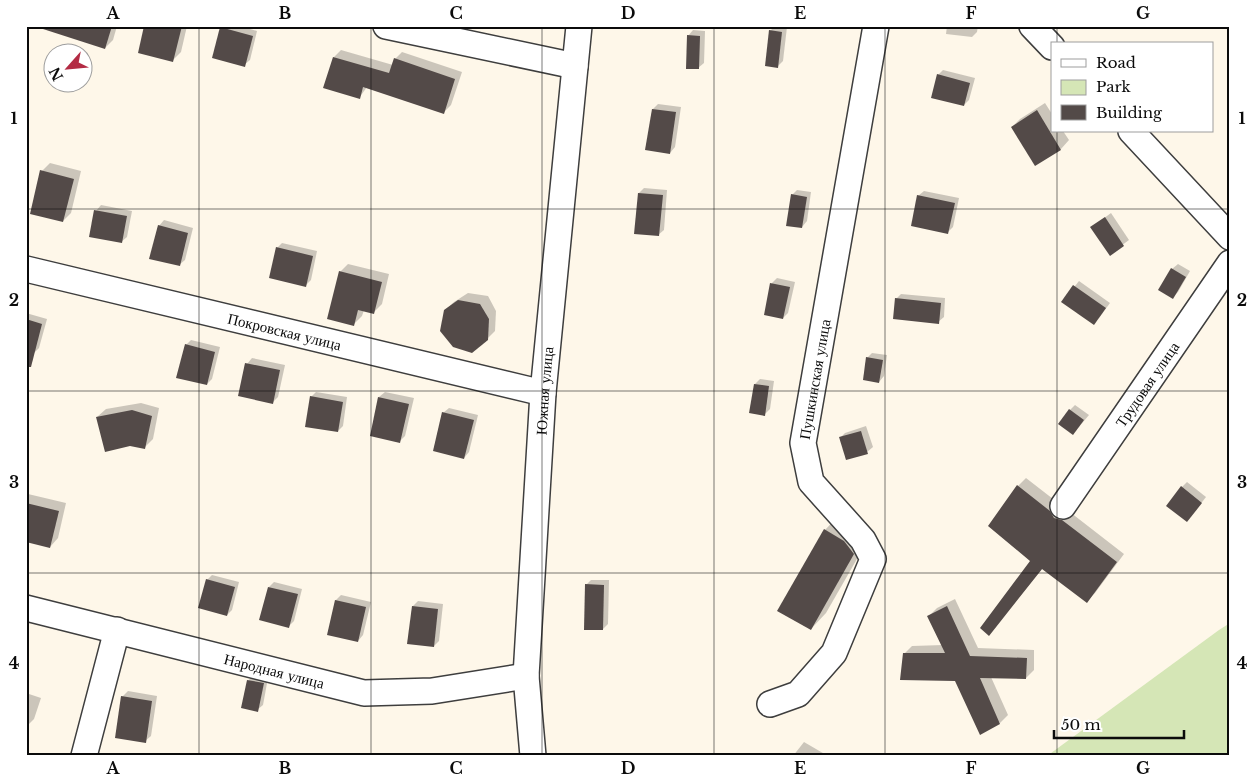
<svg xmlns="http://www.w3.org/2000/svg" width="1256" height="782" viewBox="0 0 1256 782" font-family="'Libre Baskerville',serif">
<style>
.green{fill:#d5e6b6}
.shadow{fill:#0003}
.building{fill:#534a48}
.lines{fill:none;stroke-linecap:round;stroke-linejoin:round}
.minor-casing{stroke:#3e3e3e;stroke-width:28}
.minor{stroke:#fff;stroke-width:25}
.grid{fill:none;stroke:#0b0b0b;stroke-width:1;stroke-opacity:0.55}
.labels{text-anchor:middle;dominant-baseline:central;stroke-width:5;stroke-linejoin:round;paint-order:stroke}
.street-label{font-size:15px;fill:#0b0b0b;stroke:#fff}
.neatline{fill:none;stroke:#0b0b0b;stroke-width:2}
.grid-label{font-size:16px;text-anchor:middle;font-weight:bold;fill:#0b0b0b}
</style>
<rect width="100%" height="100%" fill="#fef7e9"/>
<polygon class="green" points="1230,623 1230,756 1047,756 1219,630"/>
<g class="shadow">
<polygon points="68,26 117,26 113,40 105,48"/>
<polygon points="145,26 187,26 181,52 173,60"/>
<polygon points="223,26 240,26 257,31 250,60 244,65 221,28"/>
<polygon points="775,26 787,27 783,61 778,66 770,31"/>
<polygon points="947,26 978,26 977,32 972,37 946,34"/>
<polygon points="693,30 705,31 704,63 698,68 688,36"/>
<polygon points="341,50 393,65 395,59 402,52 462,72 451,105 444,112 367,87 359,98 334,57"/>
<polygon points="943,70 975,78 969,100 964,105 938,75"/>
<polygon points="1045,103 1052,114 1052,131 1063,131 1069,140 1061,149 1036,164 1012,127 1020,119"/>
<polygon points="658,104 681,107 675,147 670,153 653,109"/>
<polygon points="50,163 81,171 71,213 63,221 42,171"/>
<polygon points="644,188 667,190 664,230 658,235 639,193"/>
<polygon points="797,190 811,192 807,221 802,227 792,195"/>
<polygon points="924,191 959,198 953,227 948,232 918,196"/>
<polygon points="101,205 132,211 127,237 121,242 96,211"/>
<polygon points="1111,213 1129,240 1110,254 1092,227"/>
<polygon points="164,220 193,228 185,260 179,265 159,226"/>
<polygon points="282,243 317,251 311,280 306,285 277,248"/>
<polygon points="348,264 389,274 382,304 374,312 364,310 362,316 354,324 340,272"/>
<polygon points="1178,264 1190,271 1178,292 1173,297 1172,269"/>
<polygon points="777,278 795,282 788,313 783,318 765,314 772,283"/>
<polygon points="1079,281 1110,303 1099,318 1063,301"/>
<polygon points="468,293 488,296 496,311 495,331 487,339 445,310 454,302"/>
<polygon points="901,294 945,298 944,317 938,322 896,299"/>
<polygon points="26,313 47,319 39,348 34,353 26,351"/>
<polygon points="191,340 220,347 212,379 207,384 186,345"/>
<polygon points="872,353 887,355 884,376 879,382 867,358"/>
<polygon points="252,358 285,365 278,397 272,403 247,364"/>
<polygon points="760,379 774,381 770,409 765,414 755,384"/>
<polygon points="316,392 347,397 343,426 338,431 311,397"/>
<polygon points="385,392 414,398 405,436 400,441 379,397"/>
<polygon points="141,403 159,408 153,439 145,447 97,417 106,409"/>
<polygon points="1075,405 1089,415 1073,434 1070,410"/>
<polygon points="449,408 478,415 469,452 464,458 443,413"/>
<polygon points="866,426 873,447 867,452 840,438 845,433"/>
<polygon points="1026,478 1124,554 1095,593 1087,601 1043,568 989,634 1032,561 1018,486"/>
<polygon points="1187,482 1206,497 1192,515 1182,487"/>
<polygon points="28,494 66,503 58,538 50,547 26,541 26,495"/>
<polygon points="840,514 869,538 826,613 811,629 825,530"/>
<polygon points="212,575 239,582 232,610 227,615 207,580"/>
<polygon points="591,580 609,580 608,624 603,629 586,585"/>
<polygon points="274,582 302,589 294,621 289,626 269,587"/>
<polygon points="341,595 371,602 363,635 358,641 328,634 336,600"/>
<polygon points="955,599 978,648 1034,650 1034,670 1026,678 991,677 1008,715 1000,723 956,680 904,654 912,646 943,645 929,616 937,608"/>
<polygon points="418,601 443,604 439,641 434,646 409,643 413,606"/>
<polygon points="253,675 268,678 263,705 257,710 248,681"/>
<polygon points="128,691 157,696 151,736 145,741 122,697"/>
<polygon points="26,693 41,698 34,719 29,724 26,723"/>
<polygon points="804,742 828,756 793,756"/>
</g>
<g class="building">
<polygon points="43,26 112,26 105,49 43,29"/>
<polygon points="144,26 182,26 173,62 138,53"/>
<polygon points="220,27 253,36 245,67 212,58"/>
<polygon points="769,30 782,32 778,68 765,66"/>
<polygon points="687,35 700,36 699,69 686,69"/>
<polygon points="333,57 389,73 394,58 455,79 444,114 363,87 360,99 323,88"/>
<polygon points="937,74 970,83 964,106 931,98"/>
<polygon points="652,109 676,112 670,154 645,150"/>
<polygon points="1037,110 1061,150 1035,166 1011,127"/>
<polygon points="40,170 74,179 63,222 30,214"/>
<polygon points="638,193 663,195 659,236 634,234"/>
<polygon points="791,194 807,197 802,228 786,226"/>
<polygon points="917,195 955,203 948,234 911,226"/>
<polygon points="94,210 127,216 122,243 89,237"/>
<polygon points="1105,217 1124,246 1110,256 1090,227"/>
<polygon points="158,225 188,233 180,266 149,259"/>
<polygon points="276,247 313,256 306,287 269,278"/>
<polygon points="1171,268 1186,277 1173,299 1158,290"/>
<polygon points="339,271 382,282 374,314 358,310 354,326 327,319"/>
<polygon points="770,283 790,287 783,319 764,315"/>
<polygon points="1073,285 1106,308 1094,325 1061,302"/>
<polygon points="895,298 941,303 939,324 893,319"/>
<polygon points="458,300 480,304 489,319 488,340 472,353 453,347 440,331 444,310"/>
<polygon points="26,319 42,324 31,367 26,367"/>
<polygon points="185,344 215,352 207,385 176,378"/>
<polygon points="866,357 883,360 879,383 863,380"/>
<polygon points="245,363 280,370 273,404 238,396"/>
<polygon points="754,384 769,386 765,416 749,413"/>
<polygon points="310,396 343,402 338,432 305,427"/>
<polygon points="378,397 409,404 400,443 370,436"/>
<polygon points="1069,409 1084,420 1073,435 1058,424"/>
<polygon points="132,410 152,416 145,449 130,446 105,452 96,417"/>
<polygon points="442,412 474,420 464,459 433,451"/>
<polygon points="861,431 868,454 846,460 839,437"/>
<polygon points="1017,485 1050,511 1054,518 1062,520 1117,562 1087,603 1042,569 989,636 980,628 1030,561 988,526"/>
<polygon points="1181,486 1202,503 1187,522 1166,506"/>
<polygon points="26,503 59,511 50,548 26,542"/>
<polygon points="824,529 844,541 854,554 811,630 777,611"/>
<polygon points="206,579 235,587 227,616 198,608"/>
<polygon points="585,584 604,585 603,630 584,630"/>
<polygon points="268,587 298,594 289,628 259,620"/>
<polygon points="335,600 366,607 358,642 327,635"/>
<polygon points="412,606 438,609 434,647 407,644"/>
<polygon points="947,606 970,656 1027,658 1026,679 980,678 1000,724 980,735 955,681 900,680 903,653 945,653 927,616"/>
<polygon points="247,680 264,683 258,712 241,708"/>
<polygon points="121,696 152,701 146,743 115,738"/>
</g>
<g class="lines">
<defs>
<g id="minor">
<polyline points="386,26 575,66"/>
<polyline points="1032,26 1052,47"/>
<polyline points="1131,131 1230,237"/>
<path id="s1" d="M 26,269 L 543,393"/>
<path id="s2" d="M 1063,506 L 1230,263"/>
<path id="s3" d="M 26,608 L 364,693 L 432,691 L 526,676"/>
<path id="s4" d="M 770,704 L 798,694 L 834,653 L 873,559 L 863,540 L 811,482 L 803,443 L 876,26"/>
<polyline points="84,756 117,630"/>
<path id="s5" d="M 533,756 L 526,676 L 543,393 L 579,26"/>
</g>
</defs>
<use href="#minor" class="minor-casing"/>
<use href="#minor" class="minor"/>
</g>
<path class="grid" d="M 199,26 L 199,756M 371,26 L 371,756M 542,26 L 542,756M 714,26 L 714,756M 885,26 L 885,756M 1057,26 L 1057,44M 1057,131 L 1057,756M 26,209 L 1230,209M 26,391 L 1230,391M 26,573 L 1230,573"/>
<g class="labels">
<g class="street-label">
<text stroke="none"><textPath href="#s1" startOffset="266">Покровская улица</textPath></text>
<text stroke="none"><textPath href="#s4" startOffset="390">Пушкинская улица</textPath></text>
<text stroke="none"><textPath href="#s2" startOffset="148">Трудовая улица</textPath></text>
<text stroke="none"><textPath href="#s5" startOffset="366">Южная улица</textPath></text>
<text stroke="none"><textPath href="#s3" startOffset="256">Народная улица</textPath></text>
</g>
</g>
<rect width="1256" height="782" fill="none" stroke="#ffffff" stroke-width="55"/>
<rect x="1051" y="42" width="162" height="90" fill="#ffffff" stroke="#9d9d9d"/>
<rect x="1061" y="59" width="25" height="8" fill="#ffffff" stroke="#9d9d9d"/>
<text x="1096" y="68" font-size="15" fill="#0b0b0b">Road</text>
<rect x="1061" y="80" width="25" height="15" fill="#d5e6b6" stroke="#9d9d9d"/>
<text x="1096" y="92" font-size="15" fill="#0b0b0b">Park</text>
<rect x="1061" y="105" width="25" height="15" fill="#534a48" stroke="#9d9d9d"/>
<text x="1096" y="118" font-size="15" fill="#0b0b0b">Building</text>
<g transform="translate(68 68) rotate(243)"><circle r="24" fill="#ffffff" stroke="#9d9d9d"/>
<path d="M0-4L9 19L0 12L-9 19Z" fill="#b32b44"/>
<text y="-8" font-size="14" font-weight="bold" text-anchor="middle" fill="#0b0b0b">N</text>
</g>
<path d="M1054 730v8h130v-8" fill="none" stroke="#0b0b0b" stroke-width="2.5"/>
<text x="1061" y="730" font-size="15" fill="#0b0b0b" stroke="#ffffff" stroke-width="4" paint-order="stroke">50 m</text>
<rect x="28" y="28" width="1200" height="726" class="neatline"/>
<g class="grid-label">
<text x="113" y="19">A</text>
<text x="285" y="19">B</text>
<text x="456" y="19">C</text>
<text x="628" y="19">D</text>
<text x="800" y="19">E</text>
<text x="971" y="19">F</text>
<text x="1143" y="19">G</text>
<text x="14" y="124">1</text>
<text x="1242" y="124">1</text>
<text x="14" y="306">2</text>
<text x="1242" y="306">2</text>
<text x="14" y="488">3</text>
<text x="1242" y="488">3</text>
<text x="14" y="669">4</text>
<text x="1242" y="669">4</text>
<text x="113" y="774">A</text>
<text x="285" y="774">B</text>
<text x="456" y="774">C</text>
<text x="628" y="774">D</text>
<text x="800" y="774">E</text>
<text x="971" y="774">F</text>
<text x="1143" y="774">G</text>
</g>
</svg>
